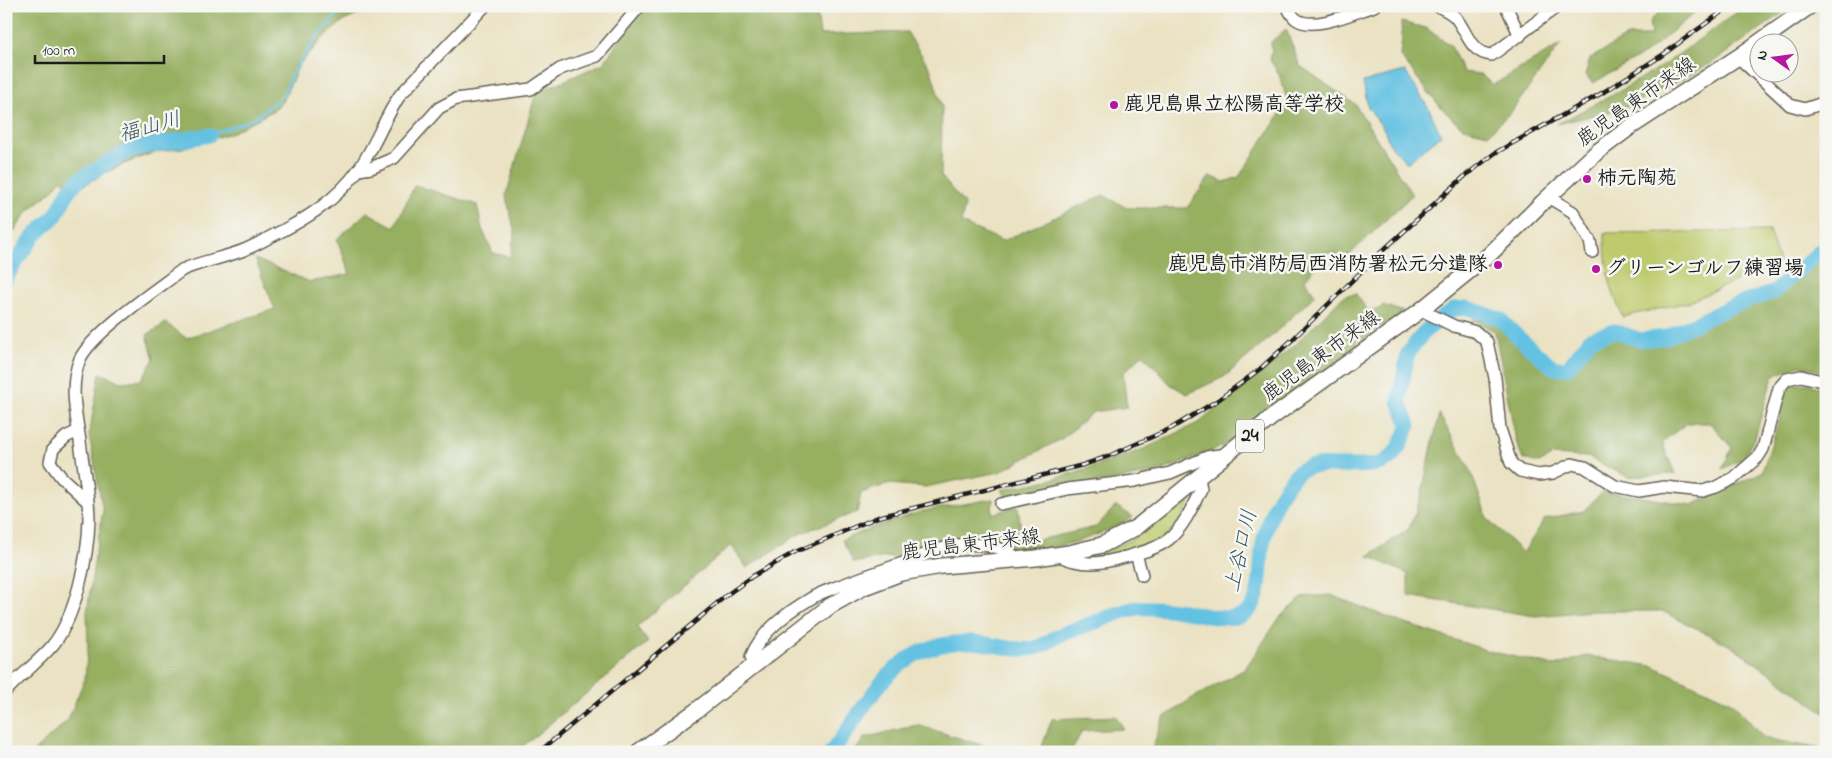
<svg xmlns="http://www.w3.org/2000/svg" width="1832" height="758" viewBox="0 0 1832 758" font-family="'Indie Flower','Klee One',sans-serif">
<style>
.green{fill:#bdcb6d;stroke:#6c7444}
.forest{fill:#96af60;stroke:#59663e}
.water{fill:#64c1e2;stroke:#406e7f}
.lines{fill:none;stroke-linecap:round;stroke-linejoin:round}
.stream{stroke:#64c1e2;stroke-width:2.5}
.river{stroke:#64c1e2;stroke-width:15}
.minor-casing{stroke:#646156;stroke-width:14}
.major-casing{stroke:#646156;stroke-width:18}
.minor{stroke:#fff;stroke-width:11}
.major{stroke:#fff;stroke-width:15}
.rail-casing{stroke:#1c1c1c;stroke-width:4.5}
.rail{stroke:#f6f6f2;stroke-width:2.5;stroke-dasharray:8;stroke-linecap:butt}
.poi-dot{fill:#b5179e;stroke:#f6f6f2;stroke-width:2}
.labels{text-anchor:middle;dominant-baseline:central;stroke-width:5;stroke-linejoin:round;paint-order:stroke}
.shield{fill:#f6f6f2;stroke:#5d5d5c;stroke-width:1}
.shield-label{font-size:19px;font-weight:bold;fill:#1c1c1c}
.street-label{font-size:20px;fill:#1c1c1c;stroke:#f6f6f2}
.poi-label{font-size:20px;font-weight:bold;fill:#1c1c1c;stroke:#f6f6f2;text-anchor:start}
.water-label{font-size:21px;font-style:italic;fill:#355661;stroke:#f6f6f2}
</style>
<rect width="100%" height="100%" fill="#f6f6f2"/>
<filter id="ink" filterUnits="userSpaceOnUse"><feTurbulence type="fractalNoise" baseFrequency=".02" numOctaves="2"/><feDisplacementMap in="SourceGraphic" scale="10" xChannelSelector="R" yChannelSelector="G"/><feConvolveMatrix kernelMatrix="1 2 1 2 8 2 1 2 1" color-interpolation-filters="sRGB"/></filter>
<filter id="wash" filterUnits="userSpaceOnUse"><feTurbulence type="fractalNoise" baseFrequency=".0096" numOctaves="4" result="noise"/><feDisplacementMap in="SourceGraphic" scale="20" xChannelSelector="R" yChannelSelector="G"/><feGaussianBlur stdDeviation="1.12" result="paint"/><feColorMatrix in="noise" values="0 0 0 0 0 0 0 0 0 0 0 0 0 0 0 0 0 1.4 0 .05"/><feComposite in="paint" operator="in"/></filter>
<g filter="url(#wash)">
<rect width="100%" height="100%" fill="#eae2c2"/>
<g class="green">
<path d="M 1769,231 L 1779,262 L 1688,302 L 1623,317 C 1609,287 1605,266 1605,233 Z"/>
<path d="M 1197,488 C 1189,503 1182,519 1170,532 C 1154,549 1124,552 1102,559 L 1101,554 L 1131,540 L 1152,526 Z"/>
</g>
<g class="forest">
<polygon points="6,6 376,6 342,22 322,39 299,65 282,102 274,110 231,133 182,148 155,152 129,162 107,172 74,191 61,179 51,192 28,211 6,243"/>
<polygon points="638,6 816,6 820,35 907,32 931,70 942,107 941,176 965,205 961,223 1003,241 1103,195 1127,208 1187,208 1210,176 1224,182 1239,177 1288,102 1279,74 1270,60 1272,52 1271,42 1286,29 1300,66 1355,104 1412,195 1346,258 1327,252 1305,280 1315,295 1263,344 1224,377 1187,394 1170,384 1143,354 1123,373 1127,407 1093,412 1063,438 999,472 925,487 888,484 861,493 857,512 799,534 747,568 731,545 637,627 648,642 516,752 33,752 68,720 85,678 88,644 87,613 95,556 103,511 89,435 100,373 122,382 141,380 154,359 147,335 166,323 186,338 275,309 255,259 310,282 350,274 337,239 367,212 394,227 415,185 477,205 482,229 493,253 510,257 515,232 506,196 536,93 604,63 632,20"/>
<polygon points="1665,6 1673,8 1675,6 1703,6 1646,53 1593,83 1585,75 1590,59 1627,36 1651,36 1649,22"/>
<polygon points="1738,6 1793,6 1710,64 1625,108 1557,124 1620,91 1668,62 1740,10"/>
<path d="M 1401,22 L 1426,28 L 1451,46 L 1463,72 L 1480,74 L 1493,85 L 1561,44 L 1511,112 L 1488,134 C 1481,132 1472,131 1465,128 C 1444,117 1416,75 1400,56 L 1402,38 Z"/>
<polygon points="1826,252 1826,373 1800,365 1773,376 1755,437 1743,459 1722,469 1732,448 1710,423 1687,423 1662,442 1675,474 1628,477 1588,457 1553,455 1539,463 1523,459 1516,441 1495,332 1472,319 1496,323 1553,374 1568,373 1592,343 1612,336 1640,345 1670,343 1734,311 1781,294"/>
<polygon points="1356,294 1368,311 1379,309 1383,305 1403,312 1390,323 1380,326 1364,340 1356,337 1356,341 1359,346 1266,412 1223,446 1190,460 1154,473 1008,498 1001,490 1049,480 1099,465 1146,448 1200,422 1296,344 1337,302 1346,295"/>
<polygon points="1788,384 1809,384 1826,391 1826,714 1735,648 1662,611 1593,611 1535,616 1408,596 1408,574 1368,556 1409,529 1421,497 1439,414 1470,469 1487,518 1523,553 1545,519 1584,511 1603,491 1692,505 1762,472 1781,415 1781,401"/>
<path d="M 993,499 L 992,514 L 1018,506 L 1022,541 L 1030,542 L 1096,527 L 1116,506 L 1133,517 C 1100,536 1060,551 1021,549 C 1007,548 992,543 979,540 L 977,533 L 937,544 L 903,558 L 886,557 L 854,563 L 842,540 L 874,527 L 923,511 Z"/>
<polygon points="1331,595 1397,621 1489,651 1555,666 1586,656 1653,666 1733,703 1764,738 1826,750 1826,752 1151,752 1163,718 1191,699 1245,669 1280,617 1302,597"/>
<polygon points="1116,716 1124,729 1082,731 1071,752 1040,752 1052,719"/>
<polygon points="917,725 995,749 1006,752 855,752 864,738"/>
</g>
<polygon class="water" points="1405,71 1429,109 1441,135 1407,163 1389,143 1385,131 1368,107 1363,82"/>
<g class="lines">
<polyline class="stream" points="209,135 253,119 282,97 293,73 316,38 337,15 352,6"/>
<g class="river">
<polyline points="6,278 21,254 34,236 56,215 69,190 80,179 126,152 147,146 209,135"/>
<path d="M 831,752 C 873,700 889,644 967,642 C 989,641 1013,653 1035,648 C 1044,646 1053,638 1062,634 C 1075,629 1088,625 1101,620 C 1113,616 1125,609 1138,608 C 1153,607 1168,609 1183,611 C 1199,614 1224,621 1240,616 C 1265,607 1259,564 1263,543 C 1268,521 1274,502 1288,484 C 1292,480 1296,472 1301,470 C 1310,465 1324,465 1335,466 C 1344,466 1376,467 1384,462 C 1396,456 1405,437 1409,425 L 1399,401 L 1408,353 L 1424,332 L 1454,309 L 1468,308 L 1500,319 L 1519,338 L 1554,368 L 1568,368 L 1590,339 L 1615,331 L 1640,340 L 1667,337 L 1730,307 L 1774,292 L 1826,246"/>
</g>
</g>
</g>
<g filter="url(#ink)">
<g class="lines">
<defs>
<g id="minor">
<path d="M 1287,6 C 1289,10 1292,16 1296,19 C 1313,32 1355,12 1374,6"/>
<path d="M 1438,6 C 1443,9 1451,12 1455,17 C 1468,32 1469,53 1492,55 L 1558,6"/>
<polyline points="1506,6 1520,36"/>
<polyline points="1738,57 1790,105 1805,109 1826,102"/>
<polyline points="358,170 371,168 394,158 439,108 456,99 531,89 560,69 597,56 640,6"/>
<polyline points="1548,197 1573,212 1590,241 1592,252"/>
<polyline points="1421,310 1454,326 1476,332 1487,342 1495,378 1500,429 1511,463 1520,471 1539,475 1553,473 1572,464 1585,467 1615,486 1639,491 1664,487 1703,491 1716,487 1734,478 1758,457 1763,449 1779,388 1787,379 1801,376 1826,382"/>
<polyline points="78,431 66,437 53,449 50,462 61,477 87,501"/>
<polyline points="1001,504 1067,489 1135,481 1170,473 1207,457 1219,455 1224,457"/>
<polyline points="1136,554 1142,575"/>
<path d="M 1058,555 C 1086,569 1108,562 1136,554 C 1147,551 1159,547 1168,540 C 1183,528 1193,506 1201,489 L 1199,478"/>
<path d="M 755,665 L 751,657 C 760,633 788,612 810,599 C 817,594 826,591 834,588 C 857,579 880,571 903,563 C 921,557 938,548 957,545 C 976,543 1005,545 1019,560"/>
<path d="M 6,691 C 21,675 38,662 52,646 C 76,617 88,557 89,520 C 89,494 83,467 80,441 C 76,414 69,385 80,359 C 93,332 157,289 182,270 C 202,261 224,258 244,250 C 254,246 263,241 272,236 C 305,220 337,200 359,169 C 375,146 384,119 400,95 L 485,6"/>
</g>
<polyline id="major" points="638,752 697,710 830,606 864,587 901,573 942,566 1036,558 1069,553 1102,545 1137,527 1271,418 1421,310 1489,255 1543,202 1597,152 1629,128 1738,57 1810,6"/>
</defs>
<use href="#minor" class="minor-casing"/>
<use href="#major" class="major-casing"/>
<use href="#minor" class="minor"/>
<use href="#major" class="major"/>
<defs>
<polyline id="rail" points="539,752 728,594 753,576 795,552 878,517 1083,465 1109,456 1172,428 1218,400 1260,369 1293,339 1379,254 1465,176 1495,153 1602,93 1661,56 1730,6"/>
</defs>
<use href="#rail" class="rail-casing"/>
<use href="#rail" class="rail"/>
</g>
</g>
<g class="poi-dot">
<circle cx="1114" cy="105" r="5"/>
<circle cx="1587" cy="179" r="5"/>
<circle cx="1498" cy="265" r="5"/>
<circle cx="1596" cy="269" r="5"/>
</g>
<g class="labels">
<rect class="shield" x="1236" y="419.5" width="28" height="33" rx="4"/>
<g class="shield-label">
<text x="1250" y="436">24</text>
</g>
<g class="street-label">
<text transform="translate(1637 103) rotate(-35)">鹿児島東市来線</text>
<text transform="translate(1322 357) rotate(-36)">鹿児島東市来線</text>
<text transform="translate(971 546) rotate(-7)">鹿児島東市来線</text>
</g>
<g class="poi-label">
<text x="1124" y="105">鹿児島県立松陽高等学校</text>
<text x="1597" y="179">柿元陶苑</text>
<text x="1488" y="265" text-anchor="end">鹿児島市消防局西消防署松元分遣隊</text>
<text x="1606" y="269">グリーンゴルフ練習場</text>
</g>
<g class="water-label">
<text transform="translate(150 128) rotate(-15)">福山川</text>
<text transform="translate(1242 551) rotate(-77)">上谷口川</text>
</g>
</g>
<rect width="1832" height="758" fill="none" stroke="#f6f6f2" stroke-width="25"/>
<g transform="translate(1774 58) rotate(284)"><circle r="24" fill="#f6f6f2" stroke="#9f9f9c"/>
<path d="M0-4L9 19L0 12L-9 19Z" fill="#b5179e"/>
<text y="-8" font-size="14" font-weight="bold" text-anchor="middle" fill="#1c1c1c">N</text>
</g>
<path d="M35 55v8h129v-8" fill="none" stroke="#1c1c1c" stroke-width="2.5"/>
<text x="42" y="55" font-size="15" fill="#1c1c1c" stroke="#f6f6f2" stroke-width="4" paint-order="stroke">100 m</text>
</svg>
